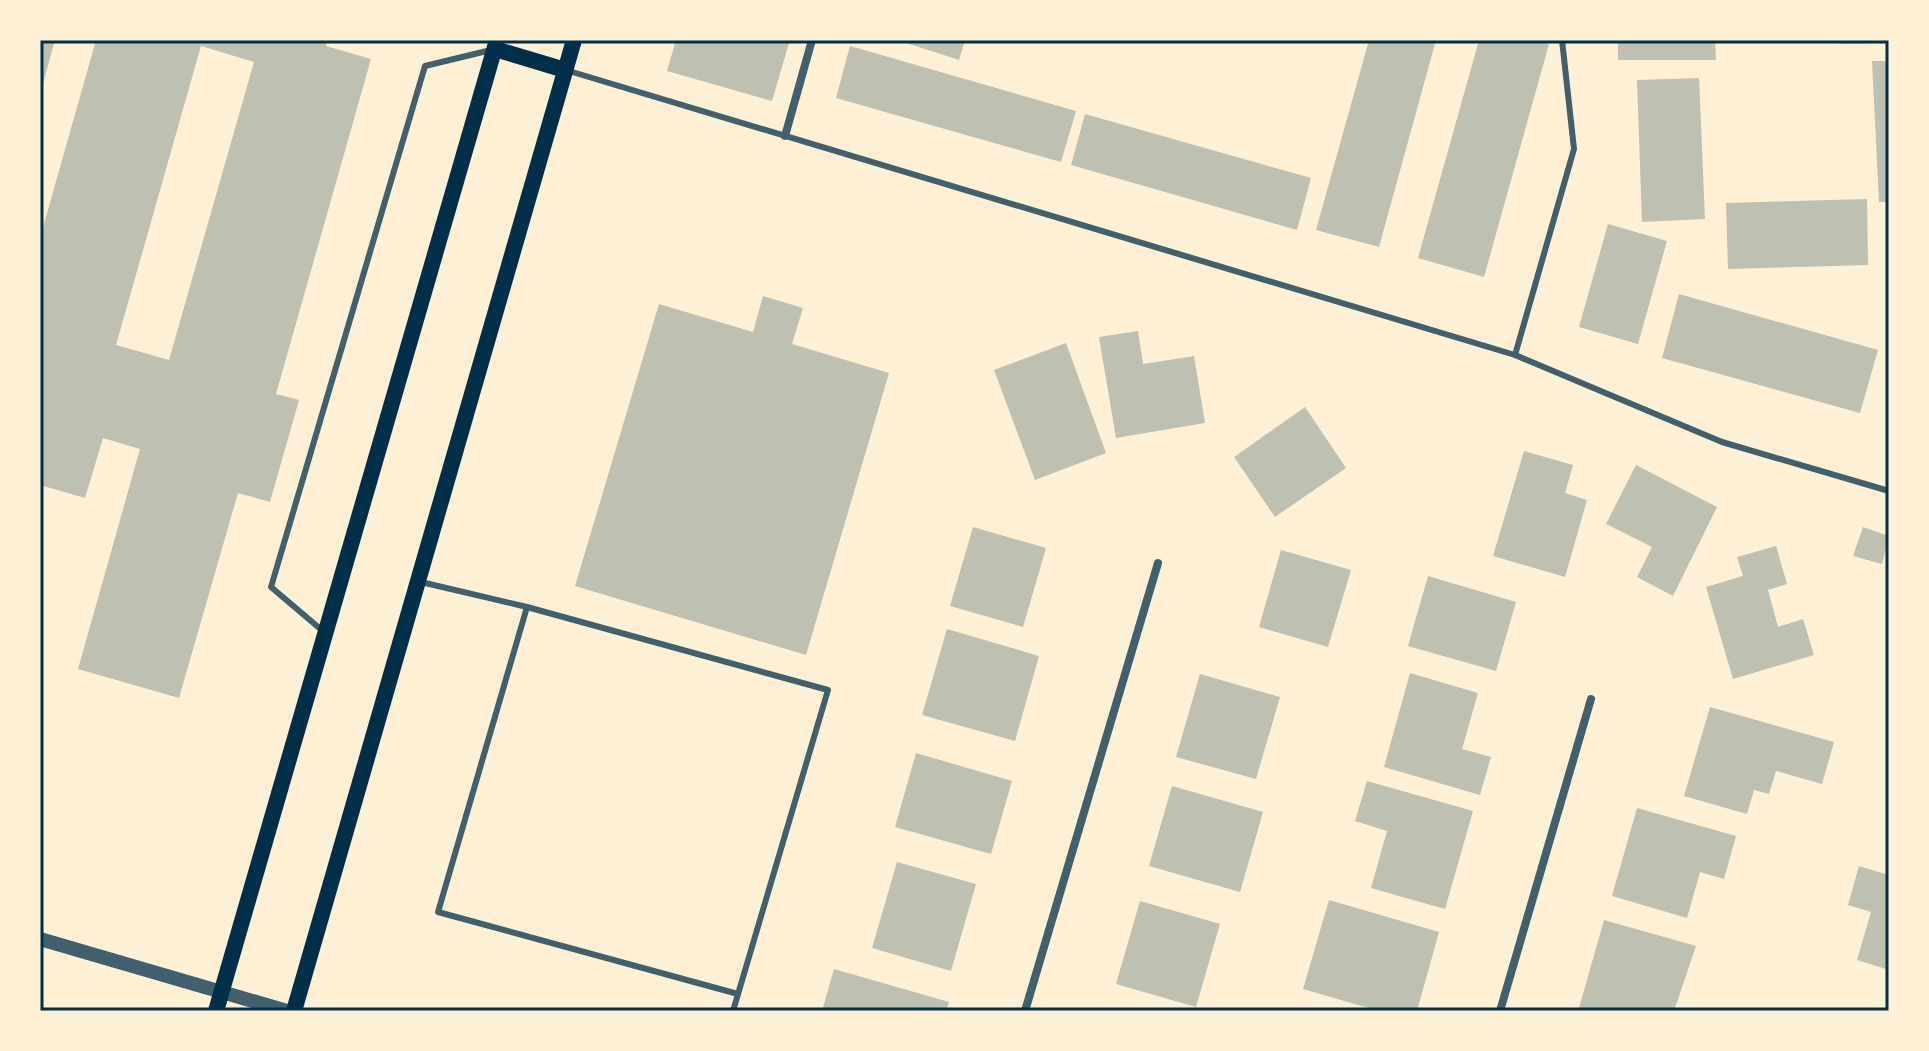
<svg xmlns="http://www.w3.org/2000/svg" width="1929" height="1051" viewBox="0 0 1929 1051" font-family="'Titillium Web',sans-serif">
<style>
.building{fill:#bec0b2;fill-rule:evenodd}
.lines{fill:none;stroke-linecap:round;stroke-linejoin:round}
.service{stroke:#3f606c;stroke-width:6}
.minor{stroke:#3f606c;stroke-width:8}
.tertiary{stroke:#3f606c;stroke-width:14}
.secondary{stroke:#003049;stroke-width:16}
.neatline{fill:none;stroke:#003049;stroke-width:3}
</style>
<rect width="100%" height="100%" fill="#fdf0d5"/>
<g class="building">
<polygon points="40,40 55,40 41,91 40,91"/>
<path d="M 96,40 L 327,40 L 326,46 L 371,59 L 276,394 L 299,400 L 270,502 L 238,493 L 179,698 L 78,669 L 140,449 L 103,438 L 85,498 L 40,485 L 40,238 ZM 201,46 L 254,62 L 169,360 L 116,345 Z"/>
<polygon points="676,40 789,43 772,101 667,71"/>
<polygon points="897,40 965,40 959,60"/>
<polygon points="1369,40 1436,40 1379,247 1316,230"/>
<polygon points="1479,40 1534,40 1549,44 1484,277 1418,258"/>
<polygon points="1618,40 1715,40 1716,60 1618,60"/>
<polygon points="1839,40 1889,40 1889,43 1839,44"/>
<polygon points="850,46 1076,111 1061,162 836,98"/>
<polygon points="1872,61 1889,61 1889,202 1879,202"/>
<polygon points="1699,78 1705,219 1642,222 1637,80"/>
<polygon points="1085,114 1311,178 1297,230 1071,165"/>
<polygon points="1867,199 1868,265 1728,269 1726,203"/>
<polygon points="1608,224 1667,241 1638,344 1579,327"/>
<polygon points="1679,294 1878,350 1860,413 1662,358"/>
<polygon points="763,296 803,308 792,344 889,373 806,655 575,586 659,304 753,332"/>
<polygon points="1138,331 1143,364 1194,356 1205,423 1116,438 1099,337"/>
<polygon points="1066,343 1106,453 1035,480 994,370"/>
<polygon points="1305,407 1346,468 1275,517 1234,457"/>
<polygon points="1524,451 1573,465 1565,493 1587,500 1565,577 1493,556"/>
<polygon points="1636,465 1717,507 1673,596 1637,577 1652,547 1606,524"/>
<polygon points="973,527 1046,548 1023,627 950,606"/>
<polygon points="1863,527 1889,536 1882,564 1853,556"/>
<polygon points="1776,546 1787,584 1768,590 1778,627 1803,619 1814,655 1733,679 1706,587 1743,576 1737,557"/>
<polygon points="1281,550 1351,570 1328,647 1259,627"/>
<polygon points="1428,576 1516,602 1496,671 1408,646"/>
<polygon points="947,629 1039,656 1015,741 922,715"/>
<polygon points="1410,673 1478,693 1462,749 1491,757 1480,795 1384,767"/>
<polygon points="1200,674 1280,697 1256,779 1176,757"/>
<polygon points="1710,707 1834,742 1822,784 1776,771 1769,794 1754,790 1747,814 1684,796"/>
<polygon points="916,753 1012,781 991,854 895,827"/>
<polygon points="1367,781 1473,811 1445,909 1371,888 1387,831 1355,821"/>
<polygon points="1172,786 1263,812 1240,892 1149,866"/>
<polygon points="1637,808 1736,836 1724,879 1700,872 1687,918 1612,896"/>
<polygon points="897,862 976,884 951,971 872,948"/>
<polygon points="1859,866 1889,875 1889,970 1857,960 1871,912 1848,905"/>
<polygon points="1329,900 1439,932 1417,1011 1379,1011 1303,989"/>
<polygon points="1140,901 1220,924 1196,1007 1116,984"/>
<polygon points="1604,920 1696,946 1674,1011 1590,1011 1579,1008"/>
<polygon points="834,969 949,1002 946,1011 822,1011"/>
</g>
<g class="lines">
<g class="service">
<polyline points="569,71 1515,355 1722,442 1889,491"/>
<polyline points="1515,355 1574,149 1562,40"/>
<polyline points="421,582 527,607 828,690 733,1011"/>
<polyline points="527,607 438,912 738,994"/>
<polyline points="324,632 271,587 425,66 491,50"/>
</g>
<g class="minor">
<polyline points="785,136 812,40"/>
<polyline points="1025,1011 1158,563"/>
<polyline points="1500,1011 1591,699"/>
</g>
<polyline class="tertiary" points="40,939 287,1011"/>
<g class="secondary">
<polyline points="495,49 565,70"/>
<polyline points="216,1011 497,40"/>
<polyline points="294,1011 574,40"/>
</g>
</g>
<rect width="1929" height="1051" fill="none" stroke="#fdf0d5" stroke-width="84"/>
<rect x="42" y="42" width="1845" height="967" class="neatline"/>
</svg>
